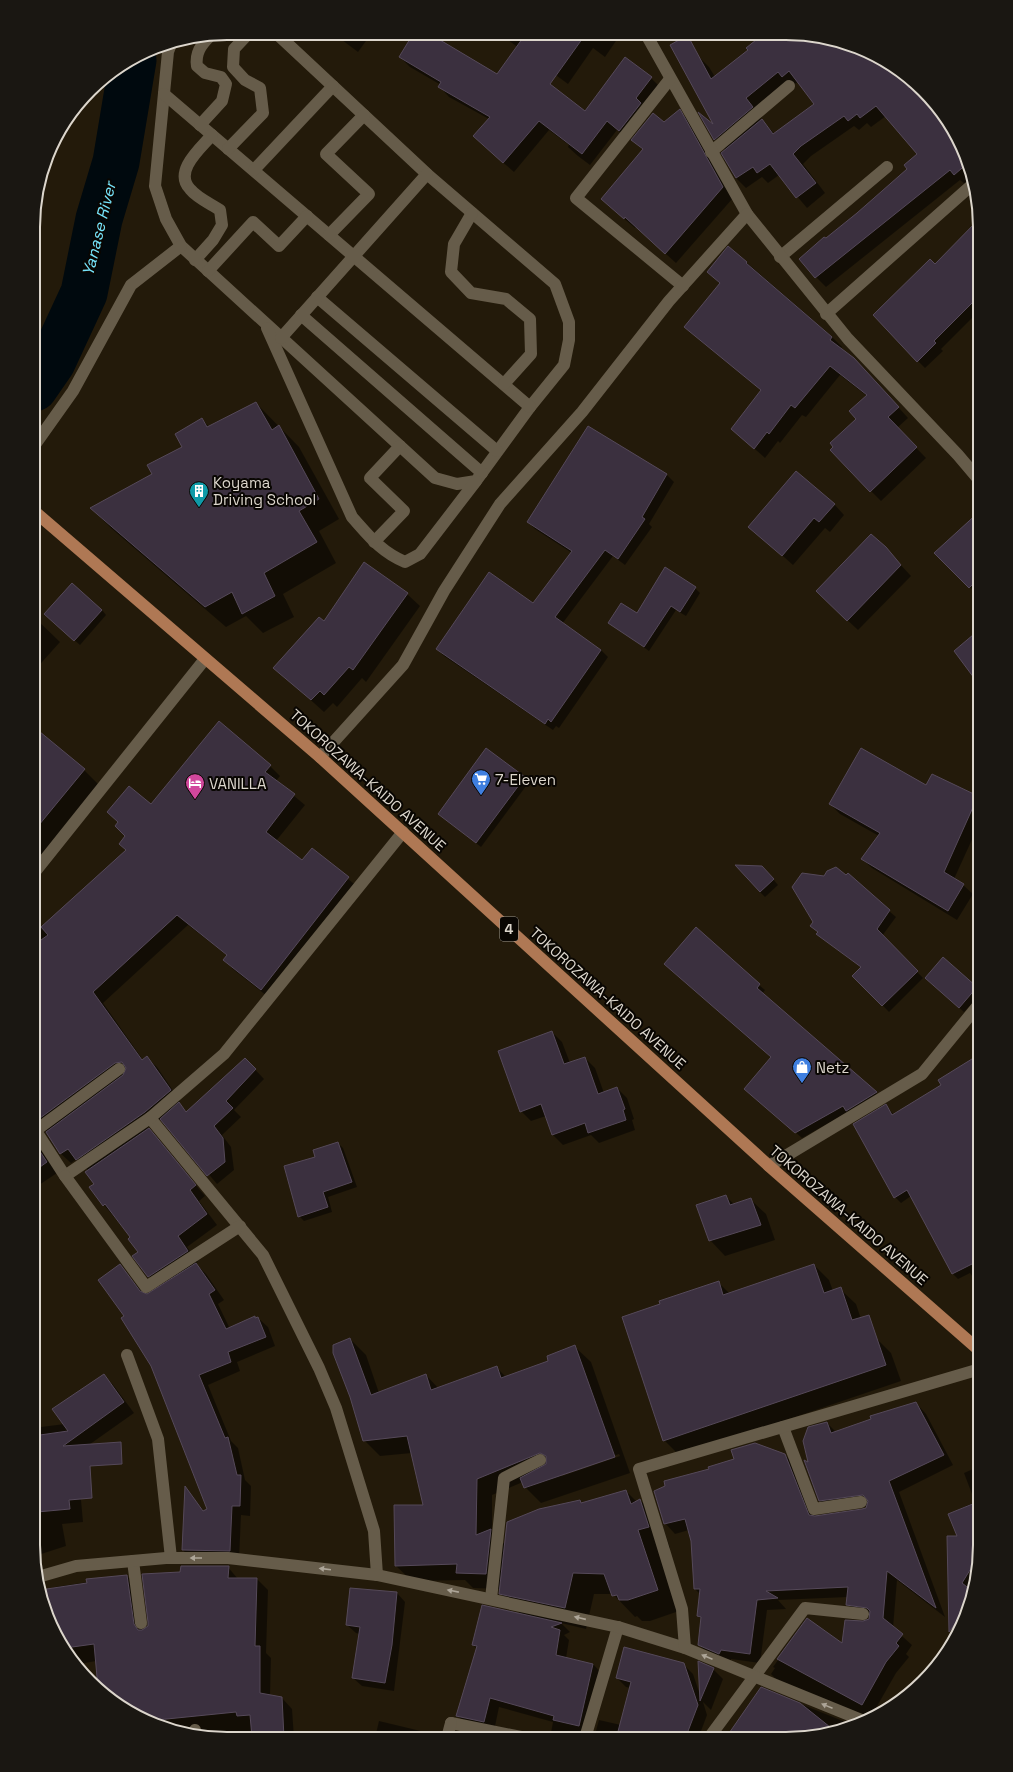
<svg xmlns="http://www.w3.org/2000/svg" width="1013" height="1772" viewBox="0 0 1013 1772" font-family="'Space Grotesk',sans-serif">
<style>
.shadow{fill:#0007;fill-rule:evenodd}
.lines{fill:none;stroke-linecap:round;stroke-linejoin:round}
.river{stroke:#00090e;stroke-width:47}
.building{fill:#3b303f;stroke:#554959}
.lane{stroke:#665c4a;stroke-width:12}
.street{stroke:#665c4a;stroke-width:12}
.primary{stroke:#af7854;stroke-width:12}
.oneway{fill:#ada598}
.labels{text-anchor:middle;dominant-baseline:central;stroke-width:4;stroke-linejoin:round;paint-order:stroke}
.shield{fill:#090602;stroke:#9d988f;stroke-width:1}
.shield-label{font-size:14px;font-weight:bold;fill:#dcd6cc}
.poi-label{font-size:15px;fill:#dcd6cc;stroke:#090602;text-anchor:start}
.street-label{font-size:15px;fill:#dcd6cc;stroke:#090602}
.water-label{font-size:16px;font-style:italic;fill:#76e4fb;stroke:#090602}
.rim{fill:none;stroke:#dcd6cc;stroke-width:2}
</style>
<rect width="100%" height="100%" fill="#231a0a"/>
<g class="shadow">
<polygon points="334,34 371,34 358,52"/>
<polygon points="407,34 431,34 443,43 582,126 651,78 660,87 630,140 617,130 590,165 578,156 568,147 569,145 549,130 514,172 484,146 489,119 449,97 440,87 441,85 410,67 400,57 412,38"/>
<polygon points="501,35 620,35 605,57 593,48 568,84"/>
<path d="M 762,36 L 824,37 L 870,52 L 878,61 L 881,59 L 897,69 L 910,88 L 950,124 L 970,164 L 972,178 L 965,184 L 960,180 L 826,287 L 816,277 L 826,240 L 909,169 L 918,154 L 886,116 L 871,127 L 867,123 L 859,130 L 854,126 L 811,156 L 803,164 L 825,193 L 807,208 L 779,175 L 768,183 L 762,177 L 746,188 L 736,178 L 723,153 L 726,150 L 715,139 L 717,127 L 699,57 L 709,67 L 715,77 L 749,50 ZM 798,82 L 816,105 L 775,134 L 760,119 L 762,118 L 755,108 Z"/>
<polygon points="679,111 690,121 733,198 676,263 636,227 635,228 613,209 643,150 633,140 664,124"/>
<polygon points="979,221 980,310 941,349 943,351 925,368 918,361 935,265"/>
<polygon points="746,262 832,337 842,347 840,349 864,369 908,418 897,428 926,458 881,501 871,491 857,419 867,396 840,375 806,417 802,415 780,443 778,441 765,458 732,429 762,391 686,327 720,284 708,272"/>
<polygon points="256,403 299,447 339,519 319,531 336,563 283,594 294,617 263,633 246,616 226,627 111,528 91,508 153,475 183,447 202,419 209,427"/>
<polygon points="588,427 667,475 674,482 649,524 652,527 625,565 613,556 562,624 601,650 608,657 559,728 556,726 553,730 444,656 437,649 533,604 572,553 535,529 528,522"/>
<polygon points="834,504 844,515 830,532 825,528 793,565 750,527"/>
<polygon points="980,513 980,581 972,589 935,553"/>
<polygon points="885,548 911,576 858,630 827,601"/>
<polygon points="695,588 700,593 686,616 676,610 649,651 610,623 637,614"/>
<polygon points="407,594 420,606 366,682 362,678 337,707 333,703 324,712 275,668 324,623"/>
<polygon points="102,610 106,615 80,645 50,619"/>
<polygon points="34,617 60,642 34,671"/>
<polygon points="34,703 39,708 34,714"/>
<polygon points="34,728 84,770 101,787 34,868"/>
<polygon points="270,766 280,776 276,781 305,805 276,841 302,861 312,849 359,888 272,1000 234,970 224,960 228,956 188,925 103,1003 143,1060 146,1057 157,1067 180,1101 178,1103 187,1112 245,1059 264,1079 234,1110 241,1117 222,1135 231,1147 234,1170 217,1184 161,1118 147,1128 205,1196 199,1201 217,1225 187,1247 198,1262 195,1263 206,1274 224,1300 218,1304 230,1329 254,1317 258,1318 268,1327 275,1346 237,1362 240,1371 208,1385 231,1441 238,1448 245,1480 251,1486 250,1516 241,1515 239,1560 192,1560 183,1550 186,1489 204,1511 208,1509 152,1366 125,1316 120,1266 144,1294 146,1296 160,1287 149,1276 131,1237 104,1205 88,1170 77,1159 71,1163 60,1153 50,1130 40,1132 36,1139 39,1146 57,1173 33,1189 34,935 127,850 151,805"/>
<polygon points="524,777 529,782 481,847 439,814"/>
<polygon points="927,787 977,797 980,800 980,822 954,879 963,885 973,894 957,920 872,868 862,859 879,836 840,814 830,804"/>
<polygon points="767,872 778,885 765,897 760,892"/>
<polygon points="889,911 896,917 882,936 923,978 889,1012 854,976 862,968 817,934"/>
<polygon points="943,958 980,991 980,995 964,1012 931,983"/>
<polygon points="671,970 759,985 765,990 762,994 882,1098 848,1112 802,1138 745,1089 772,1058"/>
<polygon points="552,1032 562,1042 570,1063 585,1058 595,1068 604,1093 617,1088 627,1098 634,1119 632,1120 635,1130 599,1143 591,1135 563,1145 553,1135 546,1116 531,1121 521,1111"/>
<polygon points="980,1055 980,1287 970,1273 958,1279 953,1274 911,1196 901,1203 895,1197 886,1106 894,1115 942,1085"/>
<polygon points="338,1143 343,1148 357,1187 328,1197 332,1212 304,1221 299,1216 317,1157"/>
<polygon points="725,1196 734,1204 750,1199 766,1214 775,1240 725,1256 710,1240"/>
<polygon points="814,1265 829,1280 833,1291 840,1289 856,1304 868,1340 876,1338 891,1353 901,1381 680,1456 664,1440 718,1282 730,1294"/>
<path d="M 350,1339 L 366,1355 L 379,1393 L 426,1375 L 439,1389 L 497,1368 L 506,1377 L 550,1361 L 575,1347 L 591,1362 L 630,1473 L 541,1503 L 525,1487 L 523,1482 L 492,1495 L 492,1531 L 505,1545 L 579,1501 L 582,1504 L 626,1491 L 637,1502 L 640,1500 L 661,1521 L 670,1548 L 658,1551 L 679,1611 L 650,1621 L 642,1621 L 637,1616 L 635,1617 L 613,1594 L 594,1594 L 586,1629 L 561,1623 L 570,1632 L 564,1635 L 569,1640 L 566,1658 L 593,1664 L 602,1674 L 589,1738 L 550,1738 L 553,1722 L 499,1707 L 494,1731 L 467,1726 L 458,1716 L 477,1649 L 473,1645 L 522,1615 L 500,1593 L 501,1589 L 473,1588 L 465,1580 L 412,1581 L 396,1566 L 424,1506 L 412,1453 L 380,1456 L 364,1440 ZM 619,1454 L 620,1456 L 562,1476 L 562,1474 Z"/>
<polygon points="104,1375 114,1386 134,1413 52,1471 33,1473 33,1428 65,1424"/>
<polygon points="916,1403 926,1414 953,1465 899,1492 945,1617 897,1580 893,1628 912,1645 906,1654 909,1657 896,1673 872,1715 868,1713 864,1718 781,1684 771,1674 775,1668 773,1667 807,1620 843,1645 863,1622 870,1619 870,1617 858,1615 847,1604 848,1597 778,1600 786,1609 767,1610 760,1663 731,1659 730,1664 710,1655 699,1645 702,1620 698,1616 700,1594 695,1589 692,1541 689,1530 675,1534 665,1523 785,1455 795,1465 816,1517 867,1508 868,1506 830,1511 820,1500 810,1464 827,1423 836,1432"/>
<polygon points="980,1466 980,1558 972,1592 958,1612 958,1537 949,1514 975,1502 964,1473"/>
<polygon points="67,1486 81,1500 83,1522 62,1524 66,1546 35,1556 33,1545 33,1497"/>
<polygon points="227,1566 238,1579 257,1579 268,1590 266,1653 271,1658 270,1696 282,1698 292,1709 294,1738 204,1737 204,1733 200,1737 152,1724 109,1699 99,1689 96,1661 74,1665 73,1663 43,1608 41,1592 55,1587 127,1576 138,1587 143,1631 149,1627 181,1573"/>
<polygon points="397,1593 405,1602 394,1691 362,1686 353,1678 360,1634 356,1633 347,1625"/>
<polygon points="683,1664 693,1674 700,1695 713,1669 723,1679 711,1710 703,1702 707,1715 701,1731 711,1739 594,1738 599,1720 621,1725 631,1688 626,1687 617,1678"/>
<polygon points="761,1688 843,1721 849,1728 786,1739 727,1739"/>
<polygon points="379,1721 429,1733 434,1738 375,1738"/>
<polygon points="435,1735 440,1736 442,1738 435,1738"/>
</g>
<g class="lines">
<polyline class="river" points="34,388 52,362 84,293 99,219 116,162 133,60"/>
</g>
<g class="building">
<polygon points="413,34 430,34 497,74 525,35 585,35 550,84 585,111 625,57 652,77 636,98 641,103 619,131 607,121 582,154 539,121 503,163 473,136 490,117 438,87 441,82 399,57"/>
<polygon points="686,36 688,36 711,79 748,50 746,48 761,36 824,37 872,53 894,68 909,88 914,83 934,105 950,124 969,162 954,175 950,170 815,278 799,259 824,237 826,238 857,213 907,169 904,165 917,154 876,106 860,118 857,114 848,121 844,116 801,146 793,154 816,183 796,198 770,164 757,173 753,167 736,178 721,153 762,119 773,134 814,104 789,71 782,77 778,72 746,98 753,107 714,140 698,112 713,124 670,45"/>
<polygon points="680,109 723,187 665,254 625,217 624,219 601,199 643,149 631,140 653,113 664,122"/>
<polygon points="979,219 980,295 934,341 936,343 917,362 873,315 930,259 935,264"/>
<polygon points="728,246 747,262 746,263 832,337 830,340 854,358 899,407 888,417 917,447 870,492 830,450 833,447 830,443 856,419 849,411 867,395 830,366 795,408 791,405 769,434 767,432 754,449 731,429 761,390 684,327 720,283 707,272"/>
<polygon points="256,402 272,430 279,425 319,499 299,511 317,542 264,573 275,596 242,614 232,592 205,607 90,508 152,474 147,465 182,447 175,434 202,418 207,427"/>
<polygon points="588,426 667,474 642,517 645,519 618,559 605,550 555,617 601,650 551,722 548,719 545,724 436,649 489,572 533,603 572,551 527,522"/>
<polygon points="796,471 835,504 819,522 814,518 782,556 748,527"/>
<polygon points="980,511 980,577 969,588 934,553"/>
<polygon points="871,534 886,547 901,565 847,621 816,591"/>
<polygon points="364,562 408,593 353,670 349,667 324,695 320,691 311,700 273,668 319,617 324,621"/>
<polygon points="665,567 696,587 680,612 671,606 644,647 608,623 621,603 637,613"/>
<polygon points="72,583 102,610 74,641 44,614"/>
<polygon points="980,629 980,686 954,651"/>
<polygon points="219,721 271,765 265,772 295,794 266,832 302,860 312,848 349,877 261,990 223,960 227,955 177,915 93,992 142,1060 147,1056 171,1090 145,1112 76,1160 68,1149 60,1154 46,1132 123,1075 126,1068 122,1062 115,1063 36,1121 34,1121 34,945 48,935 41,927 126,850 119,844 125,836 115,826 118,822 107,812 129,786 151,804"/>
<polygon points="34,727 85,769 34,831"/>
<polygon points="486,748 525,777 476,843 438,814"/>
<polygon points="861,748 926,785 932,774 978,796 944,872 964,884 948,911 861,859 880,833 829,804"/>
<polygon points="735,865 762,866 774,879 760,892"/>
<polygon points="836,867 846,875 848,873 890,910 877,929 918,971 882,1006 852,976 861,967 816,934 818,932 810,926 813,922 792,887 802,873 824,876 827,871"/>
<polygon points="696,927 760,984 757,988 877,1092 846,1111 843,1106 795,1133 744,1089 771,1057 664,964"/>
<polygon points="943,957 977,987 959,1008 925,978"/>
<polygon points="552,1031 564,1064 585,1057 598,1094 617,1087 625,1109 623,1110 626,1120 588,1133 585,1123 552,1135 541,1104 520,1112 498,1051"/>
<polygon points="980,1054 980,1260 952,1274 907,1190 894,1198 853,1124 886,1104 892,1115 941,1085 938,1080"/>
<polygon points="245,1058 256,1069 226,1101 233,1108 214,1126 223,1138 225,1162 207,1176 160,1119 179,1102 186,1112"/>
<polygon points="149,1128 196,1185 190,1190 207,1214 178,1236 188,1251 148,1277 132,1256 138,1252 128,1239 130,1237 105,1204 103,1206 89,1187 94,1184 85,1172"/>
<polygon points="33,1141 47,1162 33,1172"/>
<polygon points="338,1142 352,1182 323,1192 328,1207 298,1217 284,1166 315,1157 313,1150"/>
<polygon points="726,1195 730,1205 751,1198 761,1225 709,1241 696,1205"/>
<polygon points="196,1263 215,1290 209,1294 226,1329 255,1316 255,1318 258,1317 266,1337 228,1352 231,1362 199,1375 225,1438 228,1437 237,1475 241,1475 240,1506 232,1506 230,1551 182,1550 185,1486 203,1511 207,1509 151,1366 121,1318 124,1316 98,1280 120,1264 140,1291 147,1294"/>
<polygon points="814,1264 824,1293 841,1287 852,1320 869,1315 886,1365 663,1441 622,1317 660,1304 659,1301 719,1281 723,1295"/>
<polygon points="350,1338 371,1395 426,1374 431,1390 497,1366 501,1378 548,1361 547,1356 575,1345 615,1457 524,1488 520,1478 546,1464 546,1456 540,1453 477,1479 476,1535 491,1529 486,1574 456,1573 457,1564 395,1566 394,1505 423,1505 407,1436 363,1441 350,1397 333,1353 333,1345"/>
<polygon points="104,1374 124,1402 63,1446 121,1442 122,1464 90,1466 92,1498 69,1500 70,1509 37,1512 33,1467 33,1436 68,1431 52,1409"/>
<polygon points="916,1402 944,1455 889,1481 936,1608 887,1571 883,1618 903,1634 896,1643 899,1646 886,1662 862,1705 777,1659 807,1618 842,1643 845,1620 863,1621 869,1619 870,1611 867,1608 846,1605 848,1587 766,1591 778,1598 757,1600 750,1654 721,1650 719,1654 698,1645 701,1617 697,1616 700,1589 694,1589 691,1541 685,1519 664,1524 654,1491 665,1486 664,1481 709,1469 708,1467 734,1459 731,1450 755,1443 785,1454 809,1515 815,1516 862,1509 866,1508 868,1501 863,1495 819,1501 804,1460 808,1462 803,1441 808,1427 827,1422 831,1433 871,1419 870,1416"/>
<polygon points="626,1490 631,1504 640,1499 649,1527 638,1530 658,1590 628,1600 619,1600 617,1595 612,1596 604,1574 573,1573 565,1608 499,1594 507,1522 539,1509 580,1500 581,1503"/>
<polygon points="980,1501 980,1558 974,1581 970,1570 962,1583 972,1591 969,1605 949,1632 947,1536 957,1536 948,1514"/>
<polygon points="181,1566 229,1566 228,1578 257,1578 255,1646 260,1646 260,1693 282,1697 284,1738 252,1737 250,1715 237,1716 236,1712 147,1721 109,1699 98,1688 94,1644 65,1648 62,1642 59,1625 53,1626 43,1608 40,1590 87,1583 86,1579 127,1575 134,1624 138,1630 142,1630 148,1626 148,1622 142,1574 180,1572"/>
<polygon points="350,1588 397,1592 392,1645 385,1683 352,1678 360,1627 346,1625"/>
<polygon points="482,1605 562,1623 551,1627 560,1630 556,1655 593,1664 579,1726 553,1720 554,1716 490,1698 484,1722 456,1716 477,1646 472,1645"/>
<polygon points="624,1647 684,1663 698,1705 685,1739 616,1739 631,1682 616,1678"/>
<polygon points="698,1661 714,1668 700,1701"/>
<polygon points="761,1687 800,1703 835,1731 786,1739 725,1739"/>
<polygon points="456,1732 481,1737 480,1738 455,1738"/>
</g>
<g class="lines">
<g class="lane">
<polyline points="171,44 168,52 155,186 166,219 181,246 435,478 457,484 476,481 530,407 564,365 569,340 569,322 555,284 427,174 276,33"/>
<polyline points="164,94 530,407"/>
<path d="M 200,125 L 222,101 L 226,84 L 221,77 L 205,73 L 197,66 C 195,53 201,45 210,36"/>
<polyline points="228,149 263,113 260,88 245,80 233,67 234,49 249,33"/>
<polyline points="711,152 789,86"/>
<polyline points="254,170 333,86"/>
<polyline points="472,213 454,244 451,272 471,293 506,299 530,319 531,354 504,384"/>
<polyline points="329,235 369,194 326,154 364,115"/>
<polyline points="780,257 887,167"/>
<path d="M 195,260 L 213,240 L 222,225 L 220,210 C 211,204 197,198 190,189 C 173,171 201,148 212,135"/>
<polyline points="208,271 253,222 279,246 307,216"/>
<polyline points="317,297 497,451"/>
<polyline points="301,315 482,473"/>
<path d="M 267,328 L 352,517 C 369,536 381,552 405,562 L 420,554 L 476,481"/>
<polyline points="281,338 427,174"/>
<polyline points="34,446 73,391 131,285 181,246"/>
<polyline points="374,542 404,511 370,478 400,446"/>
<polyline points="35,1131 119,1069"/>
<polyline points="769,1166 922,1074 980,1003"/>
<polyline points="783,1427 814,1509 861,1502"/>
<polyline points="133,1561 141,1623"/>
<polyline points="491,1599 504,1478 540,1460"/>
<polyline points="451,1723 526,1738"/>
<polyline points="195,1730 196,1736"/>
<polyline points="585,1738 618,1627"/>
<polyline points="708,1739 805,1608 863,1614"/>
</g>
<g class="street">
<polyline points="647,36 747,214 848,339 958,455 980,481"/>
<polyline points="670,79 576,198 683,286"/>
<polyline points="826,314 973,184"/>
<polyline points="320,757 403,665 444,591 500,504 582,412 669,301 747,214"/>
<polyline points="34,873 205,659"/>
<polyline points="150,1118 263,1255 319,1368 336,1408 374,1531 377,1575"/>
<polyline points="34,1128 65,1176 150,1118 224,1054 403,832"/>
<polyline points="65,1176 146,1287 240,1226"/>
<polyline points="127,1355 158,1439 171,1558"/>
<polyline points="38,1577 76,1566 166,1558 228,1558 377,1575 618,1627 685,1648 864,1721"/>
<polyline points="685,1648 682,1609 639,1469 980,1369"/>
<polyline points="447,1738 451,1723"/>
</g>
<polyline class="primary" points="34,511 320,757 769,1166 980,1351"/>
</g>
<defs><path id="oneway-solid" d="M-6-.8H1V-3.2L6.5 0L1 3.2V.8H-6Z"/></defs>
<g class="oneway">
<use href="#oneway-solid" transform="translate(196 1558) rotate(180)"/>
<use href="#oneway-solid" transform="translate(325 1569) rotate(-173)"/>
<use href="#oneway-solid" transform="translate(453 1591) rotate(-169)"/>
<use href="#oneway-solid" transform="translate(580 1618) rotate(-167)"/>
<use href="#oneway-solid" transform="translate(707 1657) rotate(-157)"/>
<use href="#oneway-solid" transform="translate(827 1706) rotate(-158)"/>
</g>
<defs>
<symbol id="building-pin" viewBox="-11 -11 22 30"><path d="M0 17L-7.5 6A9.5 9.5 0 1 1 7.5 6Z" fill="#0f9aa8" stroke="#090602"/><path d="M-4-6H4V6H1V3H-1V6H-4ZM-2.5-4.3h1.7v1.8h-1.7ZM.8-4.3h1.7v1.8H.8ZM-2.5-1h1.7V.8h-1.7ZM.8-1h1.7V.8H.8Z" fill="#fff"/></symbol>
<symbol id="supermarket-pin" viewBox="-11 -11 22 30"><path d="M0 17L-7.5 6A9.5 9.5 0 1 1 7.5 6Z" fill="#3f7fe0" stroke="#090602"/><path d="M-6-5.5h2.5l.6 2H6L4.5 2H-2.5L-4.4-4H-6ZM-1.5 3.2a1.3 1.3 0 1 0 .1 0ZM3 3.2a1.3 1.3 0 1 0 .1 0Z" fill="#fff"/></symbol>
<symbol id="hotel-pin" viewBox="-11 -11 22 30"><path d="M0 17L-7.5 6A9.5 9.5 0 1 1 7.5 6Z" fill="#d1479c" stroke="#090602"/><path d="M-6-4.5h1.5V1H6V5H4.5V3h-9V5H-6ZM-4 0a1.8 1.8 0 1 1 3.6 0ZM.5 0V-2.5h3Q6-2.5 6 0Z" fill="#fff"/></symbol>
<symbol id="shop-pin" viewBox="-11 -11 22 30"><path d="M0 17L-7.5 6A9.5 9.5 0 1 1 7.5 6Z" fill="#3f7fe0" stroke="#090602"/><path d="M-5-2.5h2.3a2.7 3.5 0 0 1 5.4 0H5L5.5 6h-11ZM-1.5-2.5h3a1.5 2.3 0 0 0-3 0Z" fill="#fff"/></symbol>
</defs>
<g fill-rule="evenodd">
<use href="#building-pin" x="188" y="480" width="22" height="30"/>
<use href="#supermarket-pin" x="470" y="768" width="22" height="30"/>
<use href="#hotel-pin" x="184" y="772" width="22" height="30"/>
<use href="#shop-pin" x="791" y="1056" width="22" height="30"/>
</g>
<g class="labels">
<rect class="shield" x="500" y="917" width="18" height="24" rx="3"/>
<g class="shield-label">
<text x="509" y="929">4</text>
</g>
<g class="poi-label">
<text x="213" y="482">Koyama<tspan x="213" dy="17">Driving School</tspan></text>
<text x="495" y="779">7-Eleven</text>
<text x="209" y="783">VANILLA</text>
<text x="816" y="1067">Netz</text>
</g>
<g class="street-label">
<text transform="translate(368 780) rotate(42)">TOKOROZAWA-KAIDO AVENUE</text>
<text transform="translate(608 998) rotate(42)">TOKOROZAWA-KAIDO AVENUE</text>
<text transform="translate(849 1215) rotate(41)">TOKOROZAWA-KAIDO AVENUE</text>
</g>
<g class="water-label">
<text transform="translate(99 229) rotate(-76)">Yanase River</text>
</g>
</g>
<path d="M0 0H1013V1772H0ZM227 40H786A187 187 0 0 1 973 227V1545A187 187 0 0 1 786 1732H227A187 187 0 0 1 40 1545V227A187 187 0 0 1 227 40Z" fill="#1a1712" fill-rule="evenodd"/>
<path class="rim" d="M227 40H786A187 187 0 0 1 973 227V1545A187 187 0 0 1 786 1732H227A187 187 0 0 1 40 1545V227A187 187 0 0 1 227 40Z"/>
</svg>
